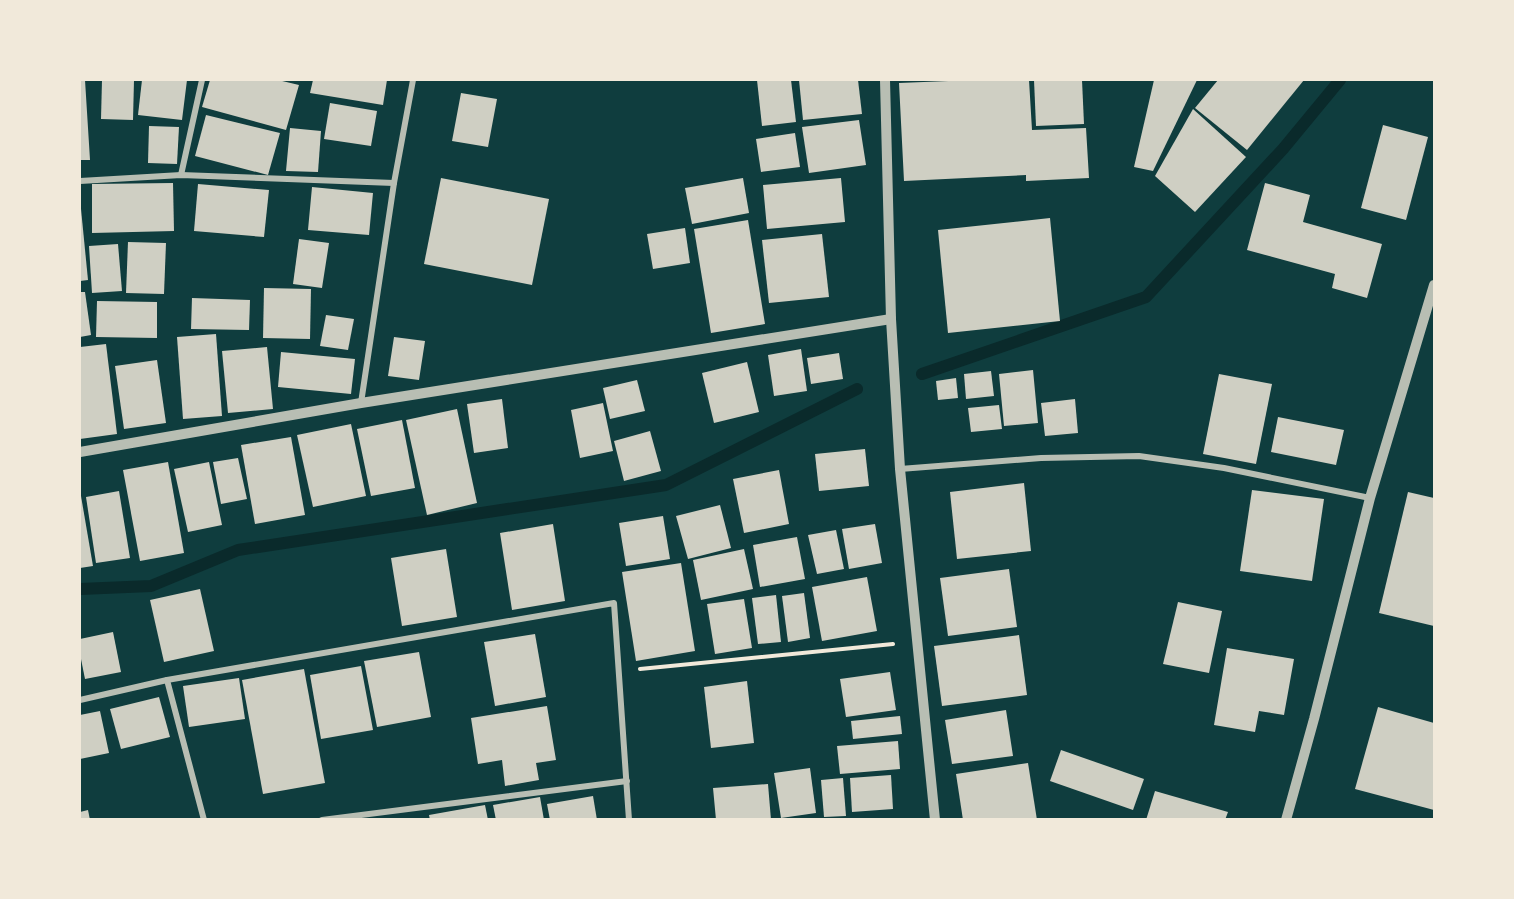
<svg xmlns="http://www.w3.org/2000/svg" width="1514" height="899" viewBox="0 0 1514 899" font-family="Karla,sans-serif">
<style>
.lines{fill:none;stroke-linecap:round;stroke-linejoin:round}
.stream{stroke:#0a2a2b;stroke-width:12}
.building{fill:#cfcfc3}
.path{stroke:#f1e9da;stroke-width:4}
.minor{stroke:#b8beb3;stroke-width:6}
.tertiary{stroke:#b8beb3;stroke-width:10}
</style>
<rect width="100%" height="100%" fill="#0f3d3e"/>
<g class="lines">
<g class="stream">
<polyline points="922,374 1146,297 1283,149 1340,80"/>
<polyline points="80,589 151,586 238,550 666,485 857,389"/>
</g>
</g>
<g class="building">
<polygon points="80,80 85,80 90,160 80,160"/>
<polygon points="102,80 134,80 133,120 101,119"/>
<polygon points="142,80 187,80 182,120 138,115"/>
<polygon points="210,80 278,80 299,85 286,130 202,107"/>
<polygon points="313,80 387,80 383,105 310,93"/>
<polygon points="757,80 791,80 796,122 762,126"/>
<polygon points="799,80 858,80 862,114 803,120"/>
<polygon points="973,80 1029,80 1032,130 1086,128 1089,178 1026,181 1026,175 904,181 899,83"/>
<polygon points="1034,80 1082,80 1084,124 1036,126"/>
<polygon points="1154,80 1197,80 1153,171 1134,167"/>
<polygon points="1218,80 1304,80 1247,150 1195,108"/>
<polygon points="461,93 497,99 488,147 452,141"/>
<polygon points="330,103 377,111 371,146 324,139"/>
<polygon points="1193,109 1246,157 1195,212 1155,176"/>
<polygon points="206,115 280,133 268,175 195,156"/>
<polygon points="859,120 866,165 809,173 802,127"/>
<polygon points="1383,125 1428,137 1406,220 1361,208"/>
<polygon points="149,126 179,127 177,164 148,163"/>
<polygon points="290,128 321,131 318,172 286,171"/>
<polygon points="795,133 800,167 761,172 756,139"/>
<polygon points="441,178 549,199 532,285 424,264"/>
<polygon points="743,178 749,213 692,224 685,188"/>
<polygon points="841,178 845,222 767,229 763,185"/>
<polygon points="173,183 174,231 92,233 92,184"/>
<polygon points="1265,183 1310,195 1303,222 1382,244 1367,298 1332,288 1335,274 1247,250"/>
<polygon points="198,184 269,190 264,237 194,231"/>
<polygon points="312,187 373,193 369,235 308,230"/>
<polygon points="80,209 81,209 88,280 80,281"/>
<polygon points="1050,218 1060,321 948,333 938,230"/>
<polygon points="748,220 765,324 711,333 694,229"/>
<polygon points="685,228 690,263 653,269 647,234"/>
<polygon points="822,234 829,297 769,303 762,240"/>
<polygon points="299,239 329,243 322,288 293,284"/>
<polygon points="128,242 166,243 164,294 126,293"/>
<polygon points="118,244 122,291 92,293 89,246"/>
<polygon points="264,288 311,289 310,339 263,338"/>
<polygon points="80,292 85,292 91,335 80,337"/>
<polygon points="192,298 250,300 249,330 191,329"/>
<polygon points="97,301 157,302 157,338 96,337"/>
<polygon points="326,315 354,319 348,350 320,346"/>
<polygon points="216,334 222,416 183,419 177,337"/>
<polygon points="394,337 425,341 419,380 388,376"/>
<polygon points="106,344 117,434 80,439 80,347"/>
<polygon points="267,347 273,409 228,413 222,351"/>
<polygon points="801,349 807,391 774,396 768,355"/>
<polygon points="281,352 355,359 351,394 278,387"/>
<polygon points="839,353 843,379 811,384 807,358"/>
<polygon points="157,360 166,423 124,429 115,366"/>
<polygon points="747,362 759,412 714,423 702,373"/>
<polygon points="1033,370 1038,423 1004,426 999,374"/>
<polygon points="991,371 994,396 966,399 964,374"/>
<polygon points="1219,374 1272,384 1256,464 1203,454"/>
<polygon points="956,378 958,398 938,400 936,381"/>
<polygon points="637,380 645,411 610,419 603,388"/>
<polygon points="502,399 508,448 474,453 467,404"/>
<polygon points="1075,399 1078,433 1045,436 1041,403"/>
<polygon points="603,403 613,451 580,458 571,410"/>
<polygon points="999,405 1002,429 971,432 968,408"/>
<polygon points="457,409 477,503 427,515 406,420"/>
<polygon points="1278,417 1344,430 1336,465 1271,452"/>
<polygon points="402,420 415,488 371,496 357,429"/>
<polygon points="351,424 366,496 313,507 297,435"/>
<polygon points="650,431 661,471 624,481 614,441"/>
<polygon points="291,437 305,515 255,524 241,445"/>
<polygon points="865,449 869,486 819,491 815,454"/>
<polygon points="238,458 247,499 221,504 213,462"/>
<polygon points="168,462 184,553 140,561 123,470"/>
<polygon points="209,462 222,525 188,532 174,469"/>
<polygon points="779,470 789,524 744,533 733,479"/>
<polygon points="1024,483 1031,551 957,559 950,492"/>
<polygon points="1252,490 1324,499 1312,581 1240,571"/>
<polygon points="119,491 130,558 96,563 86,497"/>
<polygon points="1408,492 1434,498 1434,626 1379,613"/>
<polygon points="81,496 93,566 80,568 80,497"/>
<polygon points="720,505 731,548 688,559 676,516"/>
<polygon points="663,516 670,559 626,566 619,523"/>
<polygon points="553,524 565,601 512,610 500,533"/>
<polygon points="875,524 882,563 849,569 842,529"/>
<polygon points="836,530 844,569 817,574 808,535"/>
<polygon points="797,537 805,579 760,587 753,545"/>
<polygon points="446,549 457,617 402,626 391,558"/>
<polygon points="744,549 753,589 701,600 693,560"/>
<polygon points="681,563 695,651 636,661 622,572"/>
<polygon points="1009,569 1017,627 948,636 940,578"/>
<polygon points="867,577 877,631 822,641 812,587"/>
<polygon points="200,589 214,651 164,662 150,600"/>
<polygon points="804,593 810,638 788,642 782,596"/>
<polygon points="776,595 781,642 758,644 752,598"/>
<polygon points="744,599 752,648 715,654 707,604"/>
<polygon points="1178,602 1222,611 1209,673 1163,664"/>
<polygon points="113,632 121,672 85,679 80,654 80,639"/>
<polygon points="535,634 546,697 495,706 484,642"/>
<polygon points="1019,635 1027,695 942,706 934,646"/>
<polygon points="1227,648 1294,659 1284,715 1259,711 1255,732 1214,725"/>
<polygon points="419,652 431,717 377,727 364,661"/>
<polygon points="361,666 373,730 321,739 310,675"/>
<polygon points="304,669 325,783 263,794 242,680"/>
<polygon points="890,672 896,710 846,717 840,679"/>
<polygon points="239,678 245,719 189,727 183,686"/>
<polygon points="747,681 754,743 711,748 704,687"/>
<polygon points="159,697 170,737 121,749 110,709"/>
<polygon points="547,706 556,760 536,763 539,780 505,786 502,760 478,764 471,718"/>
<polygon points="1378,707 1434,723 1434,810 1355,789"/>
<polygon points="1006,710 1013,756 952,764 945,720"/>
<polygon points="100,711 109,753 80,759 80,715"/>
<polygon points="900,716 902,734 853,739 851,721"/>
<polygon points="898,741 900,769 840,774 837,746"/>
<polygon points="1061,750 1144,779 1133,810 1050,781"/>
<polygon points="1028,763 1037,820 963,820 956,774"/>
<polygon points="810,768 816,813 781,818 774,773"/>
<polygon points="891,775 893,809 852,812 850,778"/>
<polygon points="843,778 846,816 824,817 821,780"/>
<polygon points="768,784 771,820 716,820 713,788"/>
<polygon points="1155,791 1228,812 1225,820 1146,820"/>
<polygon points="593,796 597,820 550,820 547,804"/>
<polygon points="540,797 544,820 496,820 493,805"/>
<polygon points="485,805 488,820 430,820 429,815"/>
<polygon points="88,810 90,820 80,820 80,812"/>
</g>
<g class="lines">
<polyline class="path" points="640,669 893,644"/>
<g class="minor">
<polyline points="181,175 202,80"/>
<polyline points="80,181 181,175 394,183"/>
<polyline points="361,403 394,183 413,80"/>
<polyline points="900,469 1041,458 1139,456 1224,468 1370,498"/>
<polyline points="167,680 204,820"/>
<polyline points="80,700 167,680 614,603 629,820"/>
<polyline points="322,820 627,781"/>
</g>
<g class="tertiary">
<polyline points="885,80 891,319 900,469 935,820"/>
<polyline points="80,452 361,403 891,319"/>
<polyline points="1286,820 1314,719 1370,498 1434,285"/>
</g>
</g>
<rect width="1514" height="899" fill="none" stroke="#f1e9da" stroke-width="162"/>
</svg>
